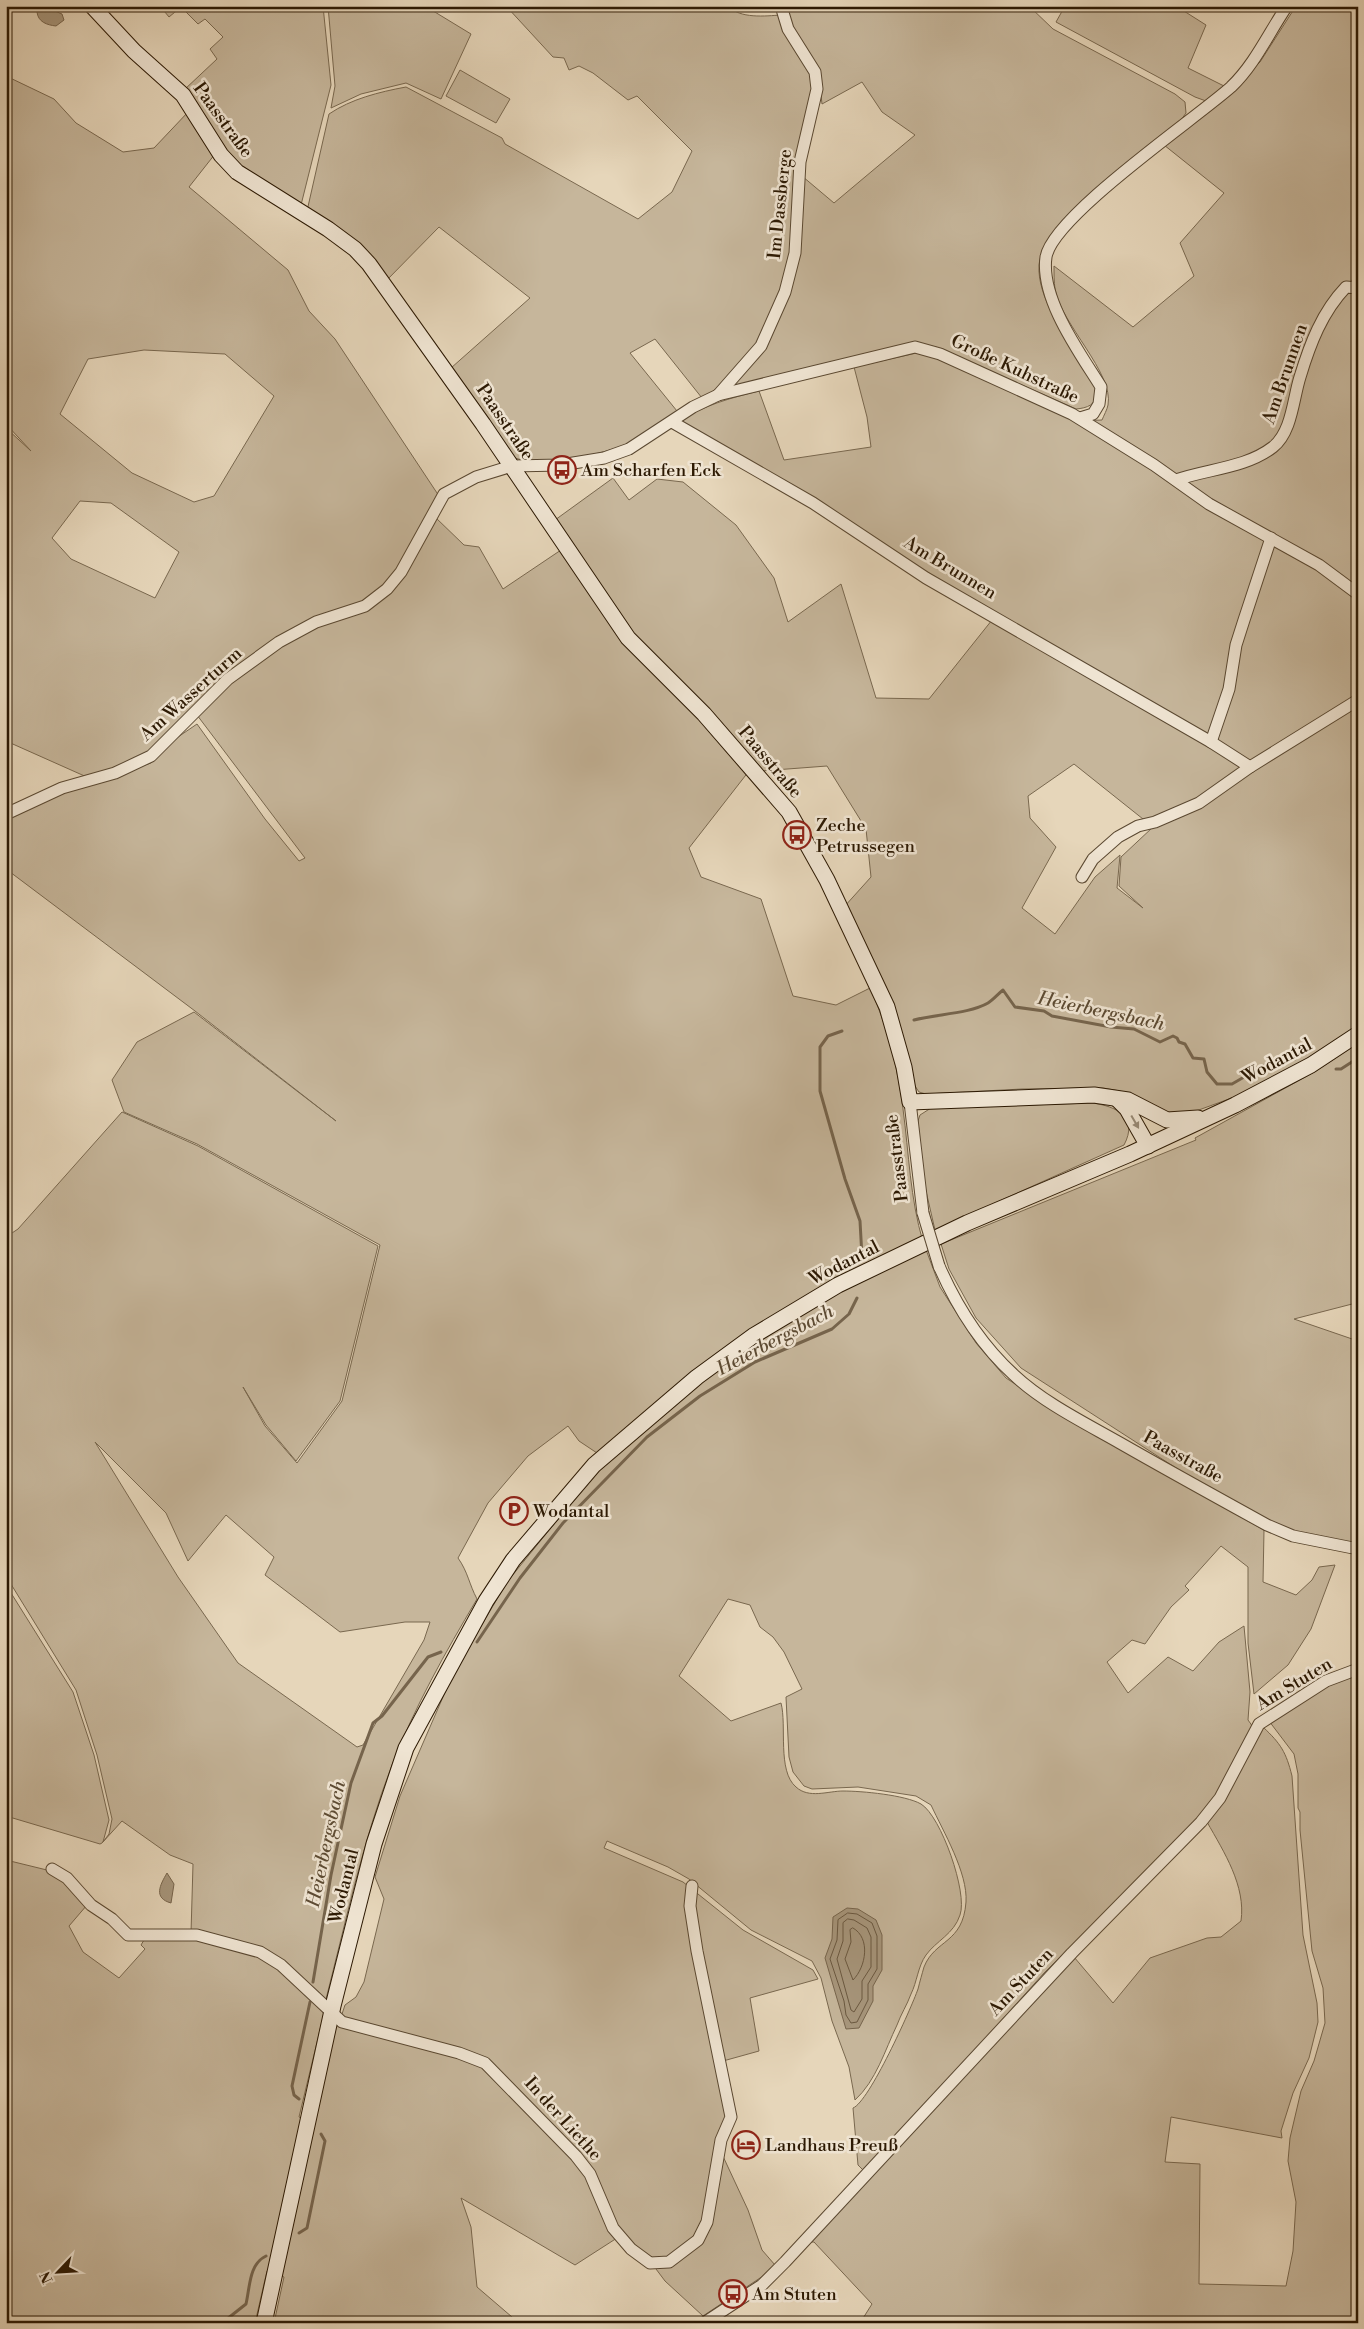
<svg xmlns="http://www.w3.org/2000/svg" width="1364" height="2329" viewBox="0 0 1364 2329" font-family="'Libre Bodoni',serif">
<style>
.green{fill:#c6b69b;stroke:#79684f;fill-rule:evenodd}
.water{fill:#a7967c;stroke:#76644c}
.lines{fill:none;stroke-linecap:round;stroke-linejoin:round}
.shore{stroke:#6a5840;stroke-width:1}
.stream{stroke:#76644c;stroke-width:3}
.street-casing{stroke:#5a4831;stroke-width:13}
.secondary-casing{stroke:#2c1903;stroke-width:17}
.street{stroke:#efe4d2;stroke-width:11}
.secondary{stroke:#efe4d2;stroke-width:15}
.street-bridge-casing{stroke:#5a4831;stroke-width:13;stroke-linecap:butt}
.street-bridge{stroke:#efe4d2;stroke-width:11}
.oneway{fill:#978975}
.labels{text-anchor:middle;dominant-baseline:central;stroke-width:5;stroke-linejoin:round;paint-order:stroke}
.street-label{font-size:18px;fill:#2c1903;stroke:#efe4d2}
.poi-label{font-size:18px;fill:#2c1903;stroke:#efe4d2;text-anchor:start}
.water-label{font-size:19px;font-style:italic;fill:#5d4b33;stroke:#efe4d2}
</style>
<rect width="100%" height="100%" fill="#e6d6ba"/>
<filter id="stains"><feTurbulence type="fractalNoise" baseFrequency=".004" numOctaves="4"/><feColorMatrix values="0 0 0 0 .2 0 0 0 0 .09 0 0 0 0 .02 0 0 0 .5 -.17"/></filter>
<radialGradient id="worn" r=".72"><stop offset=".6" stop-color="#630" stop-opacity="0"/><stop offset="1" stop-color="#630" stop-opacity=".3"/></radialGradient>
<g class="green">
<polygon points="160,6 323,6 331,85 300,209 232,162 184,90 217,59 210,49 223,37 205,19 198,24 181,7 169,17"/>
<polygon points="328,6 425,6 471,34 441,99 406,83 361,94 331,108 335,86"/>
<path d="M 506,6 L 729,6 C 739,19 766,16 781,15 L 810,68 L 815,86 L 792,252 L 783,289 L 764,334 L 722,387 L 702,398 L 655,339 L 630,353 L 677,411 C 666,419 655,430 643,437 C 617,452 543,469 515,458 L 451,368 L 530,298 L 439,227 L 385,282 L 307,211 L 329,114 C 351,99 379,92 406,87 L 502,138 L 505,144 L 638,219 L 672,192 L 692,151 L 637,96 L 628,100 L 593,73 L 579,66 L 569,70 L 564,58 L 553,57 Z"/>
<path d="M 784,6 L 1029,6 L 1053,29 L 1175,94 L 1185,102 L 1186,113 L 1181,120 C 1151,146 1041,229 1039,265 C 1037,296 1063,333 1079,358 C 1086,369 1095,379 1096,392 C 1097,405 1087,408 1076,409 L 936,347 L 919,344 L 734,388 L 732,384 L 787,295 L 802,176 L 834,203 L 915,135 L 882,112 L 862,82 L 822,104 L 819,78 L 799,44 Z"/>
<polygon points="1065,6 1176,6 1206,25 1188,68 1224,86 1206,101 1195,97 1056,22"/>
<path d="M 1296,6 L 1358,6 L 1358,271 L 1346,289 L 1358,291 L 1358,1026 L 1302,1063 L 1251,1091 L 1196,1111 L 1165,1113 L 1138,1097 L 1120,1091 L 1103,1088 L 1022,1089 L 926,1094 L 919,1092 L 913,1083 L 844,907 L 871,877 L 866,829 L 827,766 L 761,771 L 629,633 L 555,520 L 613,478 L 629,500 L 657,479 L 683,482 L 736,525 L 774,578 L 788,622 L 841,584 L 876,698 L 929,699 L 992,620 L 927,574 L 679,421 C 705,405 730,398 759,391 L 784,460 L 871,447 L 867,417 L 854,367 L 921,352 L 1028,397 L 1076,421 L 1102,420 C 1104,415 1107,410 1108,405 C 1114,373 1061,324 1055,289 C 1054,282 1054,274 1054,266 L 1133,327 L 1194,276 L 1180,243 L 1224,193 L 1164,145 L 1234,88 L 1260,62 ZM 1074,764 L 1153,827 L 1121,857 L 1119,886 L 1143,908 L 1117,888 L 1120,855 L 1095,877 L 1055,934 L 1022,908 L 1056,847 L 1030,818 L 1028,796 Z"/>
<polygon points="460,70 510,99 496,123 446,96"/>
<path d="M 6,76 L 54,99 L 76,123 L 123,152 L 154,148 L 189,111 L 215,154 L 189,187 L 288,270 L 309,311 L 335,339 L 439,496 L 400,570 L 364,604 L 277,639 L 149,754 L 89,778 L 6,741 L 6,428 L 31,451 L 6,424 ZM 144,350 L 225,354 L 274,396 L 214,496 L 194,502 L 132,473 L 60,414 L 88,359 ZM 80,501 L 111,503 L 179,552 L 155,598 L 71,559 L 52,538 Z"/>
<path d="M 435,517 L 464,545 L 479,547 L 503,589 L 561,550 L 749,771 L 689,848 L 701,877 L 761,899 L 793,996 L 836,1005 L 870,988 C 887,1025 898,1068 903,1109 C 909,1154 910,1198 923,1242 L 825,1286 L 600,1455 L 579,1441 L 568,1426 L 528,1456 L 488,1503 L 458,1558 C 468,1572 469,1584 477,1599 C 445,1653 415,1706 392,1765 C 363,1840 346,1921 326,1999 L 306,1985 L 281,1962 L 191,1933 L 193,1864 L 170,1855 L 122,1821 L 102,1843 L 100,1844 L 6,1816 L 6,1585 L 73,1692 L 94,1755 L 109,1820 L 103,1842 L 109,1834 L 112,1819 L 97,1755 L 76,1690 L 6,1576 L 6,1237 L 18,1229 L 122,1112 L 198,1146 L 378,1246 L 340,1401 L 296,1461 L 266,1425 L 243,1387 L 265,1426 L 297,1463 L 342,1401 L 380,1245 L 197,1144 L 124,1112 L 112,1080 L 137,1042 L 194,1012 L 336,1121 L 195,1011 L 6,869 L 6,819 L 62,792 L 151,763 L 178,737 L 197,724 L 265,819 L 299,861 L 305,858 L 197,715 L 228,683 L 279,645 L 317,626 L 366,610 ZM 95,1442 L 166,1513 L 188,1561 L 226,1515 L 274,1557 L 265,1575 L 340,1632 L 405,1622 L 430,1622 L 424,1640 L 363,1745 L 357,1747 L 238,1663 L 178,1577 Z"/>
<polygon points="1358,1043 1358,1298 1356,1303 1294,1319 1358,1341 1358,1548 1306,1538 1221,1497 1021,1368 976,1318 949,1269 941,1244 1196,1140 1195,1138 1316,1071"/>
<path d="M 1092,1103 C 1116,1106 1139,1117 1124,1145 L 935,1230 L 923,1178 L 918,1121 L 920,1115 L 931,1108 Z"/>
<path d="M 925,1247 L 940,1287 L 976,1343 L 1006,1378 L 1074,1423 L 1264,1530 L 1263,1582 L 1296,1595 L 1312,1580 L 1319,1567 L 1335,1565 L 1311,1629 L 1288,1665 L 1254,1694 L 1248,1643 L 1248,1567 L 1221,1546 L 1185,1586 L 1189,1590 L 1171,1607 L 1145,1644 L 1132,1640 L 1107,1662 L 1128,1693 L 1168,1657 L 1193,1671 L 1219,1642 L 1244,1626 L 1250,1692 L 1248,1720 L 1253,1727 L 1217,1795 L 1203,1814 L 1044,1973 L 895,2139 L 864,2171 L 858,2165 L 853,2108 C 869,2102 911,2009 918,1989 C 920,1981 922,1974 924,1967 C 935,1939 963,1944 966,1902 C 968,1873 943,1831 931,1805 L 916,1796 L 858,1787 L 812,1789 L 804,1786 L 793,1772 L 789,1757 L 786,1697 L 802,1689 L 784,1652 L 773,1637 L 760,1627 L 750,1605 L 728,1599 L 679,1676 L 731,1721 L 781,1703 C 787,1725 777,1771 796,1787 C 809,1799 828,1791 843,1791 C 862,1791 905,1795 921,1804 C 941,1816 968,1893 960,1915 C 954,1934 936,1941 926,1955 C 918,1966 917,1982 911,1994 C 907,2005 901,2014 897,2025 C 885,2050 876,2081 855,2100 L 849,2067 L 832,2021 L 821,1978 L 812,1961 L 751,1930 L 689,1879 L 668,1867 L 607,1841 L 604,1848 L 683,1882 L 743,1930 L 813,1970 L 818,1979 L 750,1998 L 759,2051 L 723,2061 L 728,2117 L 708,2202 L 697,2238 L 668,2259 L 648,2259 L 617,2228 L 601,2191 L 497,2071 L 341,2017 L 345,2005 L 356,1997 L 364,1982 L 384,1899 L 375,1877 L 400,1796 L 453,1674 L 507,1582 L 598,1470 L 712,1369 L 836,1290 Z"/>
<path d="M 1358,1673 L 1358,2323 L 860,2323 L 872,2304 L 814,2242 L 811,2242 L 1074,1957 L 1113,2003 L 1150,1958 L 1207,1938 L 1221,1937 L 1241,1921 C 1246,1886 1224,1852 1207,1822 L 1263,1727 C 1281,1744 1286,1752 1292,1776 L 1303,1935 L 1317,2003 L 1318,2022 L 1309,2058 L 1293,2093 L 1281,2131 L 1282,2138 L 1171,2117 L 1165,2162 L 1200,2164 L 1199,2284 L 1286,2286 L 1293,2251 L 1296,2202 L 1288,2161 L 1290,2138 L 1301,2091 L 1314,2061 L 1325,2023 L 1323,1988 L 1312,1951 L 1300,1830 L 1300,1812 L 1298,1808 L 1298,1774 L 1294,1754 L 1269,1721 L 1326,1685 Z"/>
<polygon points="6,1860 51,1871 66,1880 87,1905 69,1926 83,1952 119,1978 145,1949 141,1945 144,1940 206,1939 260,1955 278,1965 325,2009 299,2117 314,2125 336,2021 484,2066 589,2176 617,2238 575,2265 461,2198 471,2227 477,2287 519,2323 274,2323 284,2277 267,2271 255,2323 6,2323"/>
<polygon points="721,2152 748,2210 762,2250 775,2265 766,2274 703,2316 665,2281 653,2265 699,2242"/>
</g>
<g class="water">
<path d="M 43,6 L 62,14 L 64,20 L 56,26 C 47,25 38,22 37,12 Z"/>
<path d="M 167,1873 L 174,1884 L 171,1903 C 153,1898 160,1885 167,1873 Z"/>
<polygon points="847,1908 858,1909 876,1920 882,1935 882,1970 873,1986 873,2001 859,2028 846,2029 825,1958 832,1939 833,1917"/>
</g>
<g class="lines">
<g class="shore">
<polygon points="848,1913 857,1914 872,1923 877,1936 877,1969 868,1984 868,2000 857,2022 851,2023 846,2015 844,2001 830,1959 837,1940 838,1920"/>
<polygon points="848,1919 854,1920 867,1928 871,1937 871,1967 862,1981 862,1999 854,2012 851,2010 837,1959 843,1941 843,1923"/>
<path d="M 853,1928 C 871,1938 866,1967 853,1980 L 845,1959 L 851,1942 L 850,1930 Z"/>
</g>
<g class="stream">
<path d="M 914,1020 C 935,1014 969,1014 988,1003 C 993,1000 998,994 1003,990 L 1015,1007 L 1044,1011 L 1052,1016 L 1111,1027 L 1134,1029 L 1160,1042 L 1173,1036 L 1177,1038 L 1179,1042 L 1185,1044 L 1193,1058 L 1204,1059 L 1207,1072 L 1217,1084 L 1232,1084 L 1277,1058 L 1295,1059"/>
<polyline points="842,1031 828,1036 820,1047 820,1091 845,1179 860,1221 862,1257"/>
<polyline points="1336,1069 1341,1069 1358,1058"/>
<polyline points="477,1642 520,1578 563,1523 647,1437 700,1396 755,1362 832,1329 849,1314 857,1298"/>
<polyline points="313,1982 331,1875 351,1783 373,1723 382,1716 428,1657 441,1652"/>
<polyline points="299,2099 294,2095 292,2086 310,2002"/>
<polyline points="299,2233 307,2228 325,2141 321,2134"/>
<path d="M 222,2323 L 246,2304 C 250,2287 249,2264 266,2256"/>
</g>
<defs>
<g id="street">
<polyline points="718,395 761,346 785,292 795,253 800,162 817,89 815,72 788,29 781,6"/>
<path d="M 1080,418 L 1093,414 L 1099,404 L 1101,387 C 1080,353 1040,299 1046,257 C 1053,216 1195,119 1231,87 C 1255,64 1268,34 1287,6"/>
<polyline points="672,422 813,503 926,578 1211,742 1250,767"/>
<path d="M 1176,480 C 1207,469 1246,468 1273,447 C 1292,432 1293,399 1300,377 C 1310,344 1322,312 1346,287 L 1358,288"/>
<polyline points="1211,742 1229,689 1236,645 1244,620 1271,538"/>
<polyline points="6,814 62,788 115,773 151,756 228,679 279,642 316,622 365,606 387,589 401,572 444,494 476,477 512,466 561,465 604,458 629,449 693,407 718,395 915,347 940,354 1072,414 1154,465 1209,504 1319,565 1358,594"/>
<polyline points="1082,877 1093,859 1118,837 1138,826 1155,822 1199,803 1250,767 1358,700"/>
<polyline points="910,1102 923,1213"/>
<path d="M 939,1266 C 957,1307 981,1345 1014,1375 C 1044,1403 1085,1423 1120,1443 C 1169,1471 1218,1498 1267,1525 L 1293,1536 L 1358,1549"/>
<polyline points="52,1869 67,1878 91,1905 112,1919 128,1935 197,1935 260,1952 281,1965 342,2022 459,2053 485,2063 576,2156 590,2174 613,2228 631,2249 650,2263 669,2262 698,2240 707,2222 721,2140 731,2117 697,1951 690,1906 692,1886"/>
<polyline points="704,2323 762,2285 785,2262 1072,1953 1201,1822 1220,1798 1259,1724 1326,1681 1358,1669"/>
</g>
<g id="secondary">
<polyline points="92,6 134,51 183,95 221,155 237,172 328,229 355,249 369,264 483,424 628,638 704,714 789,812 827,880 887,1007 904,1067 910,1102 1094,1095 1128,1100 1167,1120 1198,1118"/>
<polyline points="1118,1100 1127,1109 1148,1146"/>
<polyline points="264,2323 333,2006 374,1844 406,1748 486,1601 513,1560 594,1465 697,1377 753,1336 838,1285 967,1223 1130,1154 1235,1105 1311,1065 1358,1034"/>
</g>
</defs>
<use href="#street" class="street-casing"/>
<use href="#secondary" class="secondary-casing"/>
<use href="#street" class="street"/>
<use href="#secondary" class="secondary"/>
<defs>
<polyline id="street-bridge" points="923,1213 939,1266"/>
</defs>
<use href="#street-bridge" class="street-bridge-casing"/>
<use href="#street-bridge" class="street-bridge"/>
</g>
<defs><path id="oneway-solid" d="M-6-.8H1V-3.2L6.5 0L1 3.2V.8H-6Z" transform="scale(1.25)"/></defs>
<use class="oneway" href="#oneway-solid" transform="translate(1135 1122) rotate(60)"/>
<defs>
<symbol id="bus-ring" viewBox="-11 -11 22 22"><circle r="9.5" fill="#efe4d2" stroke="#8f2418" stroke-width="1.5"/><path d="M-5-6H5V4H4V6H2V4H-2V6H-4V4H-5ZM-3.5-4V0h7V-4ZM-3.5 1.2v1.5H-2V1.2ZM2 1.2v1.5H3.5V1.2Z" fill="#8f2418"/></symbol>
<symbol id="parking-ring" viewBox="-11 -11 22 22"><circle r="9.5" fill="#efe4d2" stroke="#8f2418" stroke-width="1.5"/><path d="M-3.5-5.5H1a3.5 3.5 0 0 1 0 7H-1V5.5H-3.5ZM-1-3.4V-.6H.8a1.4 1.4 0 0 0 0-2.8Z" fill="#8f2418"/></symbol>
<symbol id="hotel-ring" viewBox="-11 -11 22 22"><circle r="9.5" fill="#efe4d2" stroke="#8f2418" stroke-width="1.5"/><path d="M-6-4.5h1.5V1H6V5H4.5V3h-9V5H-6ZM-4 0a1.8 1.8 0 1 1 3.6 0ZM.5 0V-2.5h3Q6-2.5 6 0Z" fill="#8f2418"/></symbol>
</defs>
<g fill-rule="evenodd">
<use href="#bus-ring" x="546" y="454" width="32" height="32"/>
<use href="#bus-ring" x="781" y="819" width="32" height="32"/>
<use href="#parking-ring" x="498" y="1495" width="32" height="32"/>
<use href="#hotel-ring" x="730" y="2129" width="32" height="32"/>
<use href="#bus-ring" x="717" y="2278" width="32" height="32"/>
</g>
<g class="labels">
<g class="street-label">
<text transform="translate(223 120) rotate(54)">Paasstraße</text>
<text transform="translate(780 204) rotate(-84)">Im Dassberge</text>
<text transform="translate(1015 369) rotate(25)">Große Kuhstraße</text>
<text transform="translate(1285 374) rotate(-71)">Am Brunnen</text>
<text transform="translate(505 422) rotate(56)">Paasstraße</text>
<text transform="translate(950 568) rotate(31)">Am Brunnen</text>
<text transform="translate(191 694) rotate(-42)">Am Wasserturm</text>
<text transform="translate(770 762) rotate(50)">Paasstraße</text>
<text transform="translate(1277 1061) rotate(-28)">Wodantal</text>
<text transform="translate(897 1158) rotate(-97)">Paasstraße</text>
<text transform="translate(844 1263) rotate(-27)">Wodantal</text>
<text transform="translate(1183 1457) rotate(29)">Paasstraße</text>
<text transform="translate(1294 1684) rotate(-31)">Am Stuten</text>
<text transform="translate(344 1886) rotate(-76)">Wodantal</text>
<text transform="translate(1021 1982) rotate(-47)">Am Stuten</text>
<text transform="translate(563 2119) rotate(48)">In der Liethe</text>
</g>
<g class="poi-label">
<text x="581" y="470">Am Scharfen Eck</text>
<text x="816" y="825">Zeche<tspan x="816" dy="21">Petrussegen</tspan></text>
<text x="533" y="1511">Wodantal</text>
<text x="765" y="2145">Landhaus Preuß</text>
<text x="752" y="2294">Am Stuten</text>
</g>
<g class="water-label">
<text transform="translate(1101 1011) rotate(12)">Heierbergsbach</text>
<text transform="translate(775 1340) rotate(-28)">Heierbergsbach</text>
<text transform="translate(326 1844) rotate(-78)">Heierbergsbach</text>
</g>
</g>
<rect width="1364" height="2329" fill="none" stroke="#e6d6ba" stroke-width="25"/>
<rect x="8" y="8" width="1349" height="2314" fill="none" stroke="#2c1903" stroke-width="2.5"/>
<rect x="12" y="12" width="1339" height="2304" fill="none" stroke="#2c1903"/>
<g transform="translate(58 2272) rotate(245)" stroke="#efe4d2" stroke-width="4" paint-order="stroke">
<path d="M0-4L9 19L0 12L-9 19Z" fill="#2c1903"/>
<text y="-8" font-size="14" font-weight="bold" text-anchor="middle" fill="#2c1903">N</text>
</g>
<rect width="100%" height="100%" filter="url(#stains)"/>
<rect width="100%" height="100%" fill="url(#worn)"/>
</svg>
